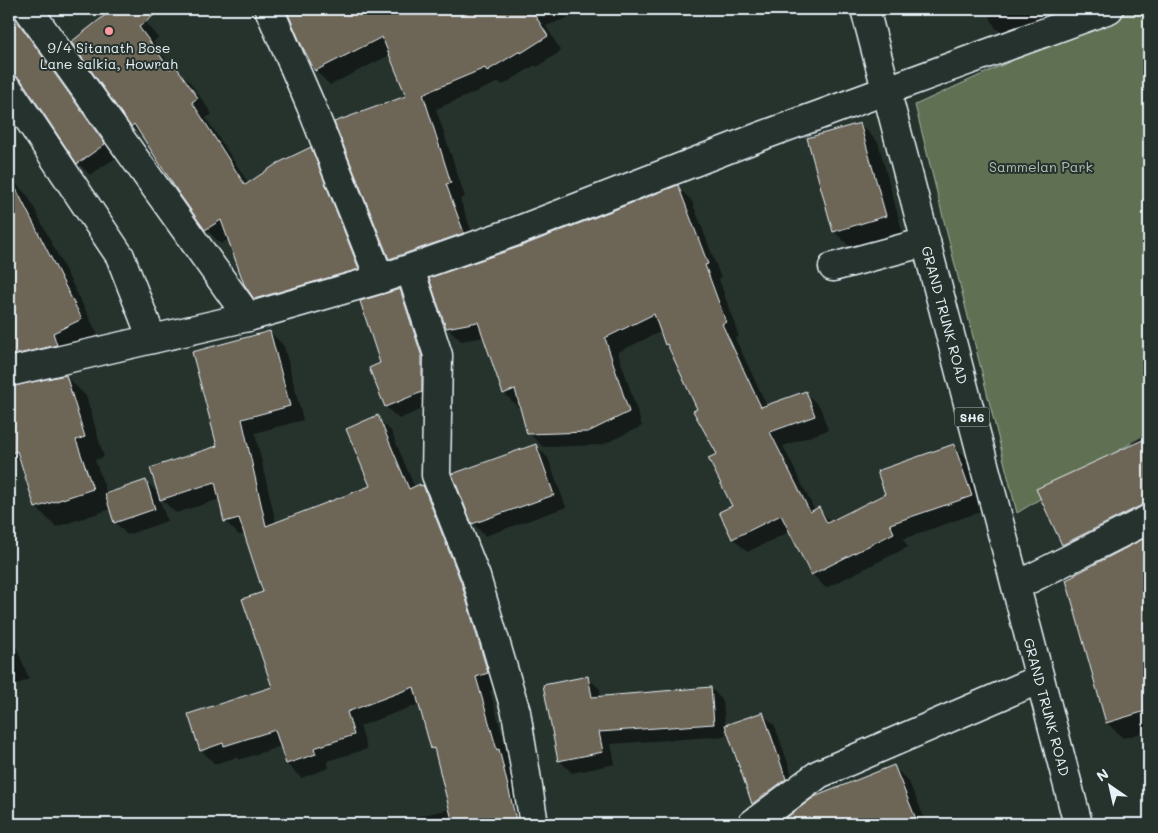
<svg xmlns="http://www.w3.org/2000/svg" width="1158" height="833" viewBox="0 0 1158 833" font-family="Mali,sans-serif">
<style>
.green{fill:#607153;stroke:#a4b1a6}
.shadow{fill:#0007}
.building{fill:#6d6556;stroke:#e8f1f8}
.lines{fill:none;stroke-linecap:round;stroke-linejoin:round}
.minor-casing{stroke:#e8f1f8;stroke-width:31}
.primary-casing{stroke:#e8f1f8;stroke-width:31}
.minor{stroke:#26332d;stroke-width:28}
.primary{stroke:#26332d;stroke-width:28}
.poi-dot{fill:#ff9aa2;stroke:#26332d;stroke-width:2}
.labels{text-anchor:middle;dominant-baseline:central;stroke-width:4;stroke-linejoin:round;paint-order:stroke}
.shield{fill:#26332d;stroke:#aeb8bb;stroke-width:1}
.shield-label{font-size:12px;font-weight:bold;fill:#e8f1f8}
.poi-label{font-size:14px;fill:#e8f1f8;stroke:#26332d}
.park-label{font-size:14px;fill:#b2beb6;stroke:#26332d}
.street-label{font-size:14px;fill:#e8f1f8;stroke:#26332d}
</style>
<rect width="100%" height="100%" fill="#26332d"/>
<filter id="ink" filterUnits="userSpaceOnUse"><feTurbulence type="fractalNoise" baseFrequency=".02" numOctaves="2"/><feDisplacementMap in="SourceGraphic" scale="10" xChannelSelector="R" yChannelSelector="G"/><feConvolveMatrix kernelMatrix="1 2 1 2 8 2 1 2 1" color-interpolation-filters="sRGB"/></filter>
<g filter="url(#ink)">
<polygon class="green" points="1125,9 1149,9 1149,432 1017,513 915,105"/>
<g class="shadow">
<polygon points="9,9 31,9 24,24 27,32 117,157 90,175 78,163 28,88 22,86 9,78"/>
<polygon points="115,9 134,9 141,16 158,38 153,42 173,69 175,67 190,82 212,114 206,118 249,184 310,149 326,164 373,284 271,314 255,298 229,239 221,244 206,229 145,139 132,126 72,42"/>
<polygon points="291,9 590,9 546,26 561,51 537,67 535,65 503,85 499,82 436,109 465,197 460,199 477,247 404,273 390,259 408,97 390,55 330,85 316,71 302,43"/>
<polygon points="986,9 1068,9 1008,40 995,27"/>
<polygon points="860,124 878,142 903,234 852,249 834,231"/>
<polygon points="9,177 28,196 100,339 18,381 13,388 66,376 86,396 104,457 95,460 107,494 146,481 160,496 219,447 270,332 284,346 303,420 255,433 276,523 372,487 377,417 391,431 415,488 423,486 437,500 501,687 490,691 510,762 512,765 527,824 383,824 451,809 436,753 432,748 419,704 360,726 367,749 327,761 329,768 301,778 287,764 281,746 239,760 237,757 215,764 201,750 274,687 264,593 245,534 239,535 225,521 220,499 176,513 159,497 167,521 127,535 115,522 111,509 56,527 36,507 24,467 10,453 9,451"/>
<polygon points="678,187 692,201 721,278 719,279 739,337 735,338 767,406 806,393 820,407 828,430 783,446 815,511 819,509 831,522 886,494 953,445 968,459 985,510 903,539 908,547 826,588 812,574 791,531 747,552 733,538 733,507 719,455 670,348 666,344 662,331 618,352 642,426 602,445 543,447 529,433 521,406 518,407 504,393 485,337 461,341 447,327 520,248"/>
<polygon points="400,290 412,302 434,371 434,404 399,419 386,407 370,368 382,364"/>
<polygon points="1149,432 1149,525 1079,560 1063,544 1038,490 1133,446 1131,442"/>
<polygon points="536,446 548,458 566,507 485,536 473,523"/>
<polygon points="1149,538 1149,731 1123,738 1107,723 1077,574"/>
<polygon points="9,631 11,633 29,679 9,688"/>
<polygon points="587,677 600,689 601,698 711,688 723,701 726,736 611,744 615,764 572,773 560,761"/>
<polygon points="763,714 775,726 798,792 761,802 748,789"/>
<polygon points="893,766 909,782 927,824 780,824 814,799"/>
</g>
<g class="building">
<polygon points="9,9 13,9 15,18 105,144 77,164 22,81 16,76 9,74"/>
<polygon points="113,9 162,9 139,27 170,69 175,65 198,98 192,102 245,185 278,163 311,147 359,269 254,299 244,284 221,220 205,230 178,192 134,124 131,127 71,42"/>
<polygon points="286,9 531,9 548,36 521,53 520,51 487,71 485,68 423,94 451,183 446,184 464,233 389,259 334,122 406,96 382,37 315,71 301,44"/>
<polygon points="860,123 886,216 833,232 807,138"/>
<polygon points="9,175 82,319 53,333 57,345 9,356"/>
<polygon points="678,185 708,264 705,265 726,322 722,324 761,407 806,391 815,416 770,432 810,512 819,507 827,523 885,494 877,471 954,444 972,496 890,524 894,533 811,575 781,515 732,539 719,512 732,506 708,458 717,454 693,411 697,409 667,344 665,345 654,314 605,338 629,412 588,432 527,434 515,389 503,394 478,322 446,328 429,278 519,247"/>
<polygon points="400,289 422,357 422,392 385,407 369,368 380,363 360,301"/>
<polygon points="270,331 290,406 242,419 266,526 370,486 346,429 378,415 409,489 420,484 420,486 423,485 461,582 488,673 476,677 497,750 499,749 517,824 453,824 434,748 431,749 414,687 347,712 354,735 314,748 316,754 286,764 275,730 224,746 223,743 200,751 188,714 272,687 242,599 263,592 239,518 224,522 215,482 160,500 150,468 217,446 192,352"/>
<polygon points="66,375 85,437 76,440 93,489 35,508 17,451 9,454 9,387"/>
<polygon points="1149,437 1149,503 1142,505 1062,545 1036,489"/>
<polygon points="536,444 554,495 472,524 452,474"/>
<polygon points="146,480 155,509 114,523 105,494"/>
<polygon points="1149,536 1149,710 1106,723 1066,580 1076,575 1076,574"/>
<polygon points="588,676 592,697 711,687 714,724 599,732 603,752 558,761 543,685"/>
<polygon points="763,712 786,779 752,804 725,725"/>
<polygon points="894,765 918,824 778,824 814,797"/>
</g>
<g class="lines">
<defs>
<g id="minor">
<polyline points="28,9 248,317"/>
<polyline points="269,9 311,106 380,279"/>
<polyline points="9,90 120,256 152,339"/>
<polyline points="833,267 926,242"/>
<polyline points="410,269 438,355 436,475 476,577 516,712 534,824"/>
<polyline points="9,372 248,317 380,279 514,232 759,137 1109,9"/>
<polyline points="1016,586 1149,519"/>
<polyline points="752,824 819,774 1040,679"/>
</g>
<polyline id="primary" points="865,9 1078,824"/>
</defs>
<use href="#minor" class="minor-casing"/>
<use href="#primary" class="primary-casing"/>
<use href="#minor" class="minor"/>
<use href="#primary" class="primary"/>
</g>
</g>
<circle class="poi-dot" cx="109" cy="31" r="5"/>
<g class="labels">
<rect class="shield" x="954.5" y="407.5" width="35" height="19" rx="4"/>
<g class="shield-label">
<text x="972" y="417">SH6</text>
</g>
<g class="poi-label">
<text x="109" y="47">9/4 Sitanath Bose<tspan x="109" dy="16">Lane salkia, Howrah</tspan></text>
</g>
<g class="park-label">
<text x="1041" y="166">Sammelan Park</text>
</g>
<g class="street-label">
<text transform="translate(945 315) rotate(75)">GRAND TRUNK ROAD</text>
<text transform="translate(1047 707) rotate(75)">GRAND TRUNK ROAD</text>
</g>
</g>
<rect width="1158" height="833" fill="none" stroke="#26332d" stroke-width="30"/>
<rect x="15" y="15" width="1128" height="803" fill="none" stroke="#e8f1f8" stroke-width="2" filter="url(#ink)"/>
<g transform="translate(1110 786) rotate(326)" stroke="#26332d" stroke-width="4" paint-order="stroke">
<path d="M0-4L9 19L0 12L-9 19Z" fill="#e8f1f8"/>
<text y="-8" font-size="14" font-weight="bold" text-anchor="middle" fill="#e8f1f8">N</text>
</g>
</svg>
